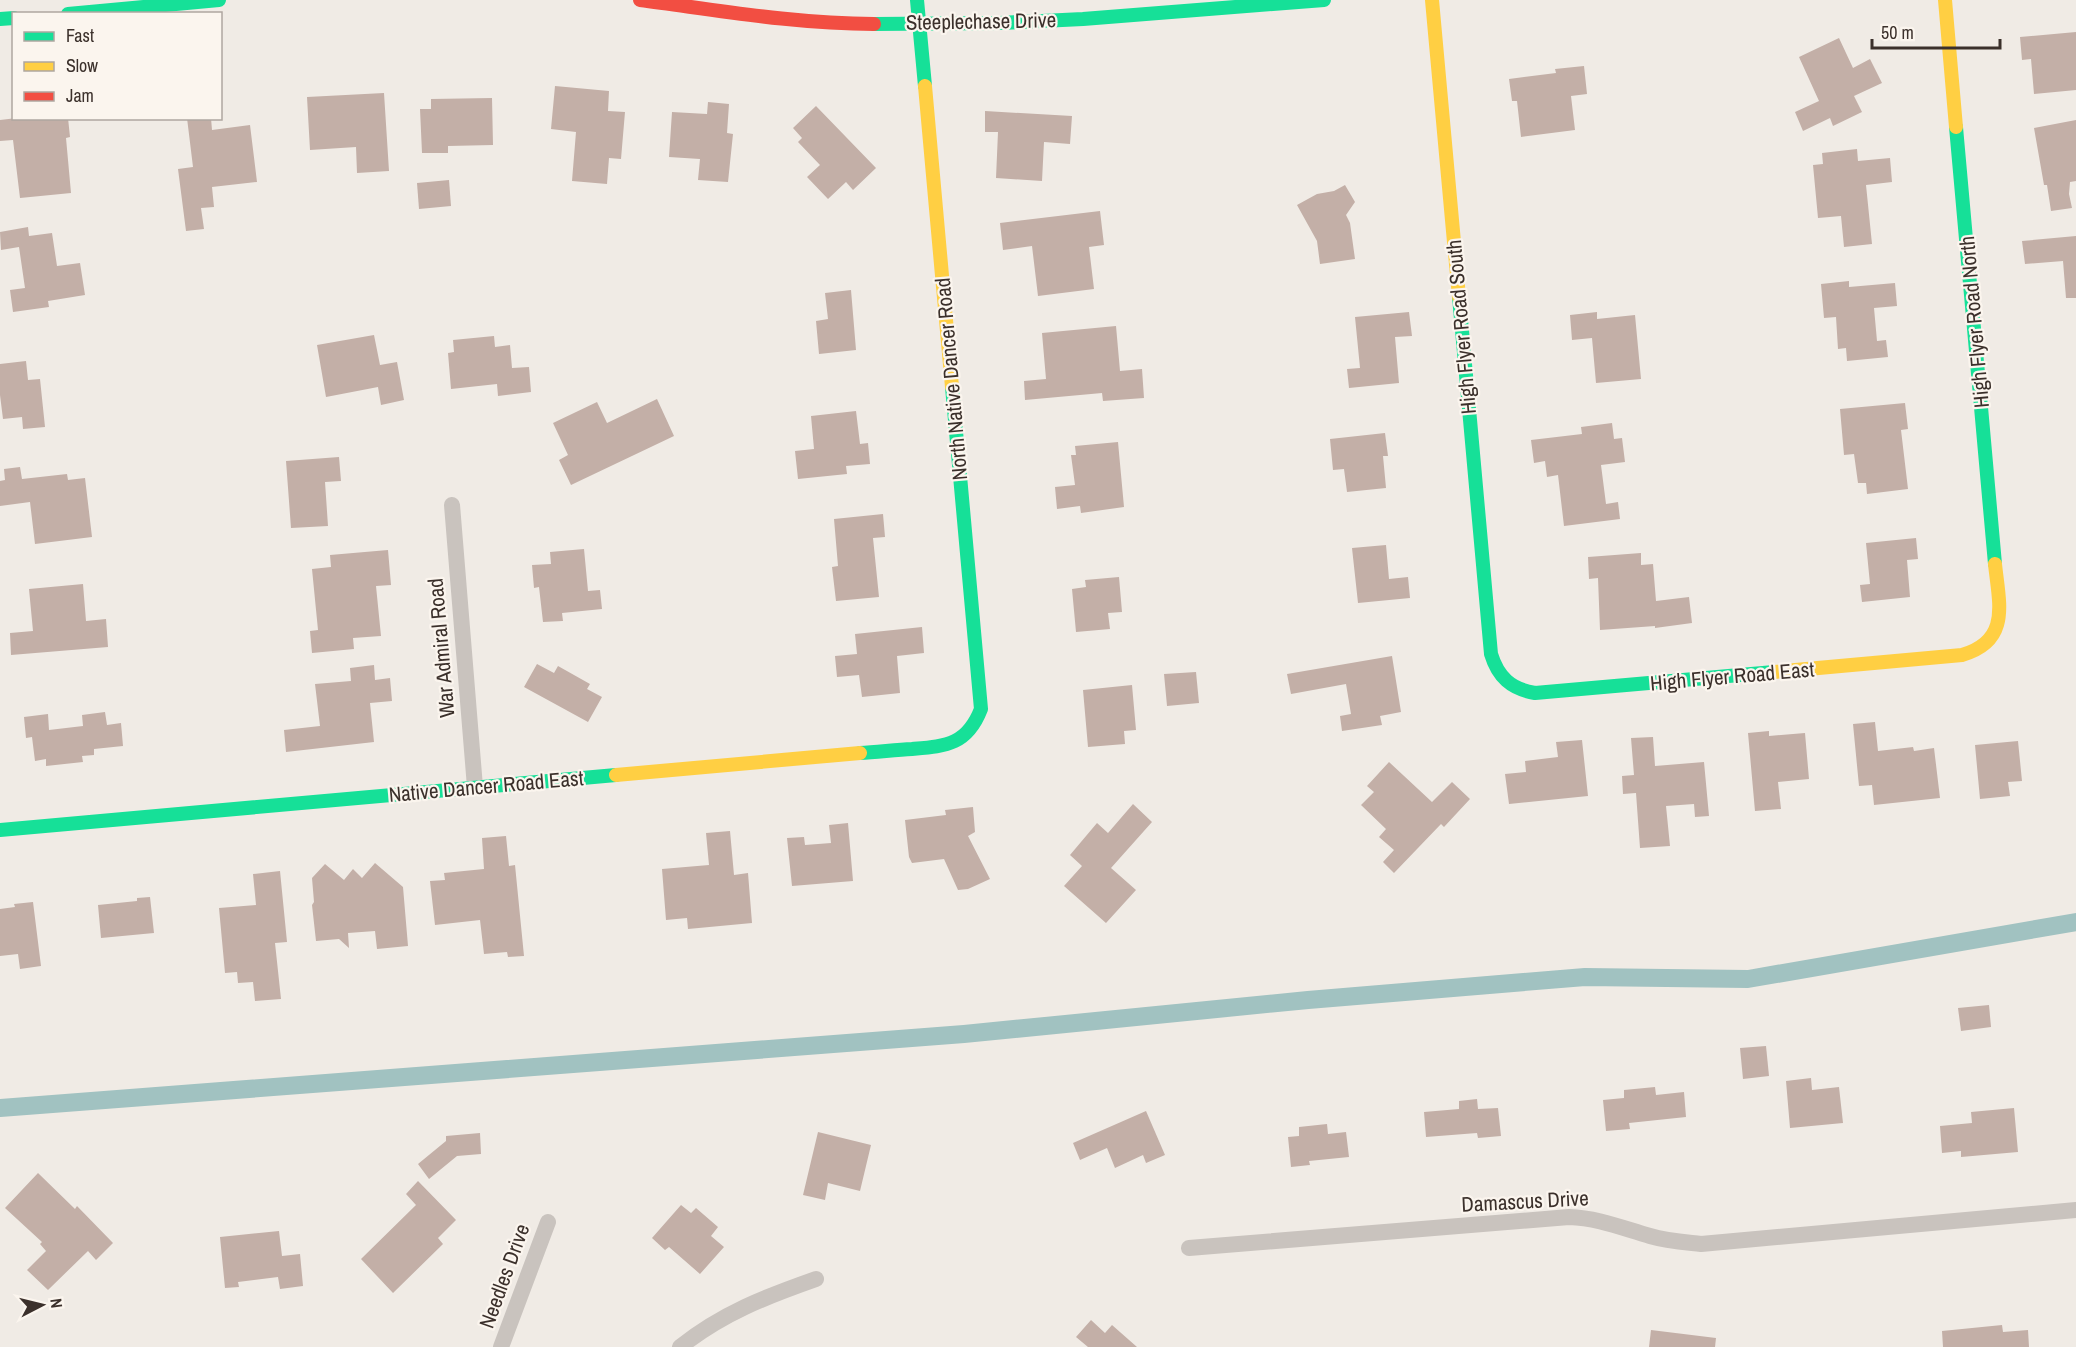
<svg xmlns="http://www.w3.org/2000/svg" width="2076" height="1347" viewBox="0 0 2076 1347" font-family="'Archivo Narrow',sans-serif">
<style>
.lines{fill:none;stroke-linecap:round;stroke-linejoin:round}
.canal{stroke:#a1c2c1;stroke-width:18}
.building{fill:#c3afa7}
.street{stroke:#c9c3be;stroke-width:16}
.fast{stroke:#16e098;stroke-width:14}
.slow{stroke:#ffcf43;stroke-width:14}
.jam{stroke:#f24e42;stroke-width:14}
.labels{text-anchor:middle;dominant-baseline:central;stroke-width:4.5;stroke-linejoin:round;paint-order:stroke}
.street-label{font-size:21px;fill:#3b302b;stroke:#fbf5ee}
</style>
<rect width="100%" height="100%" fill="#f0ebe5"/>
<g class="lines">
<polyline class="canal" points="0,1108 964,1034 1308,1000 1585,977 1748,979 2076,922"/>
</g>
<g class="building">
<polygon points="2076,32 2076,90 2034,94 2031,59 2022,60 2020,37"/>
<polygon points="1839,38 1853,68 1870,59 1882,83 1854,96 1862,112 1833,126 1830,118 1803,131 1795,112 1819,101 1799,57"/>
<polygon points="1584,66 1587,94 1571,96 1575,130 1521,137 1517,101 1512,101 1509,79 1556,73 1555,69"/>
<polygon points="555,86 609,91 608,111 625,112 621,159 609,158 607,184 572,181 576,132 551,129"/>
<polygon points="384,93 389,171 357,173 356,147 310,150 307,97"/>
<polygon points="492,98 493,145 448,146 448,153 422,153 420,109 431,109 431,99"/>
<polygon points="708,102 729,104 727,133 733,134 728,182 698,180 700,159 669,157 672,112 707,114"/>
<polygon points="816,106 876,168 853,190 846,182 828,199 807,177 820,165 798,142 802,138 793,128"/>
<polygon points="985,111 1072,116 1070,144 1044,142 1042,181 996,178 998,132 985,132"/>
<polygon points="17,118 68,118 70,137 66,138 71,193 20,198 13,140 0,141 0,120"/>
<polygon points="187,118 211,118 212,130 250,125 257,182 212,187 214,207 201,208 204,229 186,231 178,169 193,167"/>
<polygon points="2076,120 2076,181 2070,182 2069,194 2072,208 2051,211 2047,185 2044,185 2034,128"/>
<polygon points="1857,149 1858,161 1890,158 1892,182 1866,185 1872,244 1844,247 1841,216 1818,218 1813,165 1823,164 1822,153"/>
<polygon points="449,180 451,206 419,209 417,183"/>
<polygon points="1345,185 1355,202 1346,215 1350,223 1355,259 1320,264 1317,241 1297,205 1317,194 1334,191"/>
<polygon points="1100,211 1104,245 1089,247 1094,289 1038,296 1032,246 1003,250 1000,223"/>
<polygon points="28,227 29,236 52,233 57,266 80,263 85,295 48,301 49,307 13,312 10,290 25,288 19,247 1,250 0,232"/>
<polygon points="2076,236 2076,298 2066,298 2063,261 2025,264 2022,241"/>
<polygon points="1849,281 1849,287 1895,283 1897,306 1874,308 1877,341 1886,340 1888,357 1847,361 1846,348 1838,349 1836,317 1824,318 1821,284"/>
<polygon points="851,290 856,350 819,354 816,321 828,319 825,293"/>
<polygon points="1409,312 1412,336 1395,337 1399,383 1349,388 1347,369 1360,368 1355,317"/>
<polygon points="1597,312 1597,319 1635,315 1641,379 1596,383 1592,338 1572,340 1570,315"/>
<polygon points="1116,326 1120,371 1142,369 1144,398 1103,401 1102,393 1025,400 1024,381 1046,379 1042,333"/>
<polygon points="374,335 380,365 397,362 404,400 381,405 378,387 326,397 317,345"/>
<polygon points="494,336 495,347 510,345 512,368 529,367 531,392 498,396 497,384 451,389 448,353 454,352 453,340"/>
<polygon points="26,361 28,380 40,379 45,427 23,429 22,417 3,419 0,395 0,364"/>
<polygon points="657,399 674,436 571,485 559,460 568,455 553,423 597,402 607,423"/>
<polygon points="1905,403 1908,429 1901,430 1908,489 1867,494 1866,483 1858,483 1854,454 1844,455 1840,409"/>
<polygon points="856,411 860,444 868,443 870,464 846,466 847,474 798,479 795,451 814,449 811,416"/>
<polygon points="1612,423 1614,439 1622,438 1625,462 1601,465 1606,504 1618,502 1620,519 1564,526 1558,475 1547,477 1545,461 1534,463 1531,440 1582,434 1581,427"/>
<polygon points="1385,433 1388,456 1383,456 1386,488 1347,492 1344,469 1333,470 1330,439"/>
<polygon points="1118,442 1124,507 1081,513 1080,506 1057,509 1055,487 1075,485 1071,455 1076,455 1075,446"/>
<polygon points="339,457 341,481 325,482 328,526 291,528 286,461"/>
<polygon points="20,467 22,479 67,474 68,480 85,478 92,537 35,544 30,502 0,506 0,481 5,480 4,469"/>
<polygon points="883,514 885,537 873,538 879,597 836,601 832,567 838,566 834,519"/>
<polygon points="1916,538 1918,559 1907,560 1910,597 1862,602 1860,585 1870,584 1866,543"/>
<polygon points="1386,545 1389,579 1408,577 1410,598 1358,603 1352,548"/>
<polygon points="584,549 588,591 600,590 602,609 562,613 563,621 543,622 539,587 534,588 532,565 551,564 550,552"/>
<polygon points="388,550 391,585 376,586 381,636 353,638 354,649 312,653 310,631 318,630 312,569 331,567 330,555"/>
<polygon points="1641,553 1641,565 1653,564 1656,601 1689,597 1692,623 1655,628 1655,626 1600,630 1598,578 1589,579 1588,557"/>
<polygon points="1119,577 1122,612 1108,613 1110,629 1076,632 1072,589 1086,587 1085,580"/>
<polygon points="83,584 86,621 106,619 108,647 11,655 10,633 33,631 29,589"/>
<polygon points="922,627 924,653 897,656 900,693 862,697 859,675 837,677 835,656 857,654 855,634"/>
<polygon points="1392,656 1401,712 1380,716 1382,725 1342,731 1340,716 1351,714 1346,684 1291,694 1287,674"/>
<polygon points="537,664 554,673 558,666 590,684 587,689 602,697 588,722 524,687"/>
<polygon points="374,665 375,680 390,678 392,701 370,703 374,742 286,752 284,730 320,726 315,684 351,681 350,668"/>
<polygon points="1196,672 1199,703 1167,706 1164,674"/>
<polygon points="1132,685 1136,730 1124,731 1125,744 1088,747 1083,690"/>
<polygon points="105,712 107,725 121,723 123,746 94,749 94,755 82,756 83,762 46,766 46,759 35,761 32,737 26,738 24,717 48,714 49,730 83,726 82,715"/>
<polygon points="1875,722 1878,751 1913,747 1914,751 1934,748 1940,798 1874,805 1872,785 1859,786 1853,724"/>
<polygon points="1769,731 1769,736 1805,733 1809,779 1778,782 1781,809 1755,811 1748,733"/>
<polygon points="1653,737 1655,766 1704,762 1709,816 1695,817 1694,804 1666,806 1670,846 1640,848 1636,793 1623,794 1622,776 1634,775 1631,738"/>
<polygon points="1582,740 1588,796 1509,804 1505,774 1526,772 1525,761 1558,757 1556,742"/>
<polygon points="2018,741 2022,781 2008,782 2010,796 1980,799 1975,745"/>
<polygon points="1389,762 1432,802 1452,782 1470,799 1444,827 1441,824 1394,873 1383,862 1394,850 1379,837 1386,829 1361,805 1374,792 1367,786"/>
<polygon points="1133,804 1152,822 1111,868 1136,890 1106,923 1064,886 1082,866 1070,855 1097,823 1108,833"/>
<polygon points="973,807 975,832 968,836 990,879 968,889 958,890 944,859 912,863 909,857 905,820 946,815 945,810"/>
<polygon points="848,823 853,881 792,886 787,838 804,837 805,845 831,843 829,825"/>
<polygon points="730,831 734,875 748,873 752,923 688,929 687,918 666,920 662,869 709,865 706,833"/>
<polygon points="506,836 509,866 515,865 524,956 508,957 507,952 484,954 480,920 435,925 430,881 445,880 444,873 484,869 482,838"/>
<polygon points="375,863 403,887 408,946 377,949 375,931 348,933 349,948 339,939 316,941 312,905 314,902 312,878 325,864 344,880 353,869 362,878"/>
<polygon points="280,871 287,942 275,943 281,999 255,1001 253,982 238,983 237,972 225,973 219,908 256,905 253,874"/>
<polygon points="150,897 154,933 101,938 98,905 137,901 137,898"/>
<polygon points="33,902 41,966 20,969 18,954 0,956 0,909 15,907 14,904"/>
<polygon points="1989,1005 1991,1027 1961,1031 1958,1008"/>
<polygon points="1766,1046 1769,1076 1743,1079 1740,1048"/>
<polygon points="1811,1078 1812,1090 1839,1087 1843,1123 1790,1128 1786,1081"/>
<polygon points="1655,1087 1656,1095 1684,1092 1686,1117 1629,1123 1630,1129 1606,1131 1603,1100 1624,1098 1624,1090"/>
<polygon points="1477,1099 1478,1109 1498,1108 1501,1136 1478,1138 1477,1133 1426,1137 1424,1112 1459,1109 1459,1101"/>
<polygon points="2014,1108 2018,1152 1961,1157 1961,1151 1942,1153 1940,1126 1972,1123 1971,1112"/>
<polygon points="1146,1111 1165,1155 1146,1163 1143,1155 1115,1168 1107,1148 1080,1160 1073,1143"/>
<polygon points="1327,1124 1328,1134 1346,1132 1349,1157 1309,1161 1310,1165 1291,1167 1288,1137 1299,1136 1299,1127"/>
<polygon points="818,1132 871,1145 860,1191 828,1183 825,1200 803,1195"/>
<polygon points="480,1133 481,1154 457,1156 429,1179 418,1164 446,1141 446,1136"/>
<polygon points="38,1173 75,1209 77,1206 113,1243 96,1260 88,1251 48,1290 27,1270 46,1251 40,1244 42,1242 5,1208"/>
<polygon points="418,1181 456,1220 438,1238 443,1244 393,1293 361,1259 416,1205 406,1194"/>
<polygon points="681,1205 691,1213 696,1208 718,1227 711,1236 724,1247 700,1274 669,1247 665,1250 652,1238"/>
<polygon points="279,1231 282,1256 300,1254 303,1286 280,1289 278,1277 238,1282 239,1287 225,1288 220,1237"/>
<polygon points="1091,1320 1105,1333 1112,1325 1137,1347 1088,1347 1076,1337"/>
<polygon points="2002,1325 2003,1332 2028,1330 2029,1347 1943,1347 1942,1331"/>
<polygon points="1651,1330 1716,1338 1715,1347 1649,1347"/>
</g>
<g class="lines">
<g class="street">
<polyline points="452,505 475,787"/>
<path d="M 1189,1248 L 1569,1217 C 1598,1218 1622,1228 1650,1236 C 1667,1241 1683,1242 1701,1244 L 2076,1210"/>
<polyline points="501,1347 548,1222"/>
<path d="M 680,1347 C 723,1313 765,1297 816,1279"/>
</g>
<g class="fast">
<polyline points="917,0 925,86"/>
<polyline points="68,14 219,0"/>
<polyline points="0,19 14,18"/>
<polyline points="874,24 1000,23 1083,19 1324,0"/>
<polyline points="1956,127 1995,564"/>
<path d="M 1459,297 L 1491,654 C 1498,677 1511,689 1535,693 L 1774,672"/>
<path d="M 860,753 C 877,752 895,750 912,749 C 946,746 967,745 981,709 L 952,387"/>
<polyline points="0,830 616,775"/>
</g>
<g class="slow">
<polyline points="1432,0 1459,297"/>
<polyline points="1945,0 1956,127"/>
<polyline points="925,86 952,387"/>
<path d="M 1774,672 L 1962,655 C 2011,641 1999,603 1995,564"/>
<polyline points="616,775 860,753"/>
</g>
<path class="jam" d="M 640,0 C 717,10 796,24 874,24"/>
</g>
<g class="labels">
<g class="street-label">
<text transform="translate(981 21) rotate(-1)">Steeplechase Drive</text>
<text transform="translate(1974 322) rotate(-95)">High Flyer Road North</text>
<text transform="translate(1461 327) rotate(-95)">High Flyer Road South</text>
<text transform="translate(951 379) rotate(-95)">North Native Dancer Road</text>
<text transform="translate(441 648) rotate(-95)">War Admiral Road</text>
<text transform="translate(1732 676) rotate(-5)">High Flyer Road East</text>
<text transform="translate(486 786) rotate(-5)">Native Dancer Road East</text>
<text transform="translate(1525 1201) rotate(-3)">Damascus Drive</text>
<text transform="translate(504 1276) rotate(-70)">Needles Drive</text>
</g>
</g>
<rect x="12" y="12" width="210" height="108" fill="#fbf5ee" stroke="#aea6a0" stroke-width="1.5"/>
<rect x="24" y="32" width="30" height="9" fill="#16e098" stroke="#aea6a0" stroke-width="1.5"/>
<text x="66" y="42" font-size="18" fill="#3b302b">Fast</text>
<rect x="24" y="62" width="30" height="9" fill="#ffcf43" stroke="#aea6a0" stroke-width="1.5"/>
<text x="66" y="72" font-size="18" fill="#3b302b">Slow</text>
<rect x="24" y="92" width="30" height="9" fill="#f24e42" stroke="#aea6a0" stroke-width="1.5"/>
<text x="66" y="102" font-size="18" fill="#3b302b">Jam</text>
<g transform="translate(42 1305) rotate(83)" stroke="#fbf5ee" stroke-width="4.5" paint-order="stroke">
<path d="M0-4.5L10 22L0 15L-10 22Z" fill="#3b302b"/>
<text y="-9" font-size="16" font-weight="bold" text-anchor="middle" fill="#3b302b">N</text>
</g>
<path d="M1872 39v9h128v-9" fill="none" stroke="#3b302b" stroke-width="3"/>
<text x="1881" y="39" font-size="18" fill="#3b302b" stroke="#fbf5ee" stroke-width="4.5" paint-order="stroke">50 m</text>
</svg>
